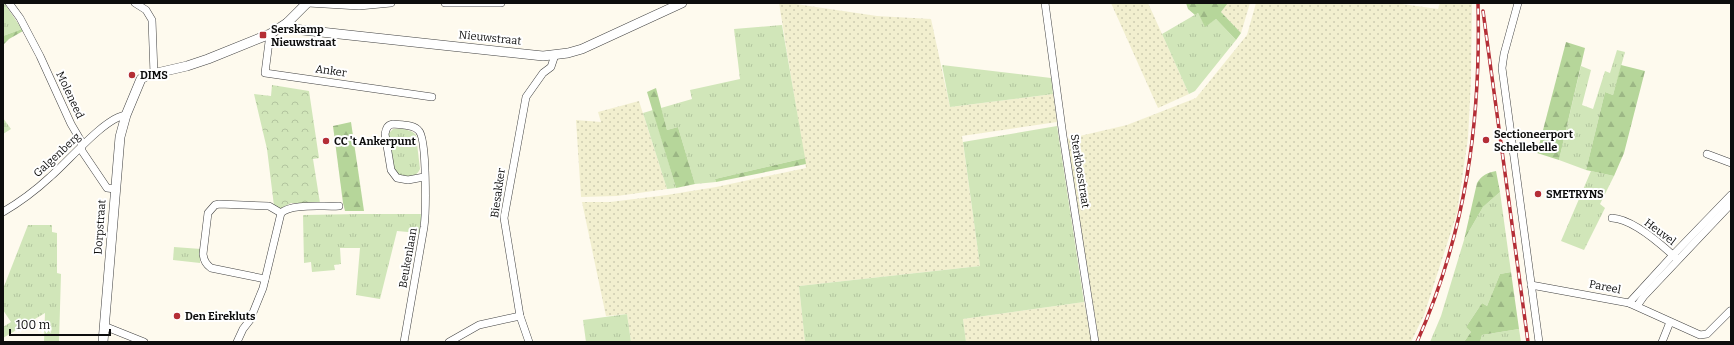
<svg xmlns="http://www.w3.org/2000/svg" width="1734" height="345" viewBox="0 0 1734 345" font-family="Bitter,serif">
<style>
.farmland{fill:url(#farmland-dots)}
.grass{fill:url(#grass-tufts)}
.forest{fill:url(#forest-firs)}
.park{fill:url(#park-crowns)}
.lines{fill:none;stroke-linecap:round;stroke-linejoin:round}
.minor-casing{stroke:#404040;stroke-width:8}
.tertiary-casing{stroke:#404040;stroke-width:10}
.minor{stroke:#fff;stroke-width:7}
.tertiary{stroke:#fff;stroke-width:9}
.rail-casing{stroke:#b42e36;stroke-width:3.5}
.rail{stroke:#fff;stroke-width:2;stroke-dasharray:6;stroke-linecap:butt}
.poi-dot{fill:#b42e36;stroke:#fff;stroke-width:1.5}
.labels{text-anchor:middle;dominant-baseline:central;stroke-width:4;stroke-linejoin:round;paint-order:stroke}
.poi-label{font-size:11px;font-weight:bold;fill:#0d0d0d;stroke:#fff;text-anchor:start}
.street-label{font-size:11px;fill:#0d0d0d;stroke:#fff}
</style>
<defs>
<pattern id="farmland-dots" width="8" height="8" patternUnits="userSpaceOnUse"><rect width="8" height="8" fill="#f2efcf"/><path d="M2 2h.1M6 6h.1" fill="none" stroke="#ceccb1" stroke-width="1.8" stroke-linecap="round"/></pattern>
<pattern id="grass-tufts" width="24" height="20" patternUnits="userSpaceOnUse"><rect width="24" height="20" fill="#d1e6b9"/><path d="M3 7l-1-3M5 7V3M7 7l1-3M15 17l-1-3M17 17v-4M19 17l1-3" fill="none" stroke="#b2c49e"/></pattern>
<pattern id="forest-firs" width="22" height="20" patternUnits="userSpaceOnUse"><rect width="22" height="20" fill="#b6d69a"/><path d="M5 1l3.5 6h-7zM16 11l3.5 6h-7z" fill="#9bb684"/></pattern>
<pattern id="park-crowns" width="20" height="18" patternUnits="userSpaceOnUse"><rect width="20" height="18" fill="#d1e6b9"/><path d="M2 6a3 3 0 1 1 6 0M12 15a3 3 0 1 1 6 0" fill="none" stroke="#b2c49e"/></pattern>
</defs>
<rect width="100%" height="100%" fill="#fefaee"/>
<g class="farmland">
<polygon points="779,3 789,3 877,16 931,19 950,107 1053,94 1057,122 962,136 980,266 799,286 805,342 631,342 627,314 606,316 582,202 610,202 667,195 716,187 806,168"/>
<polygon points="1111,3 1148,3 1189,94 1158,108"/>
<polygon points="1228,3 1250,3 1241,33 1221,12"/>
<polygon points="1256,3 1395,3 1438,9 1440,3 1472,3 1471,80 1468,138 1457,213 1424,315 1411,342 1099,342 1067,139 1127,125 1196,98 1247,35"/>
<polygon points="639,101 667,189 617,196 581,197 576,120 601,122 598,112"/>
<polygon points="1084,302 1092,342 966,342 963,319"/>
</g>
<g class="grass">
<polygon points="4,3 22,29 3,36 3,3"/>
<polygon points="1198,13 1205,26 1216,19 1236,40 1195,91 1189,94 1162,34"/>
<polygon points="782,25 805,158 715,179 716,182 695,184 678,127 667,130 661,108 692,99 690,90 740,79 734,29"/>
<polygon points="1617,50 1625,52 1613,95 1605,92 1586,170 1559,160 1581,66 1591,70 1582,105 1593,109 1605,71 1610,73"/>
<polygon points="942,65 1051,78 1053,94 950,107"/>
<polygon points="653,110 676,188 667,189 643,113"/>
<polygon points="3,118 11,129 3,134"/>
<polygon points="1057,126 1084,302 963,319 966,342 805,342 799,286 980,266 963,142"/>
<path d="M 393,129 C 400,128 411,129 416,135 L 420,169 C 415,180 403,178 395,173 L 388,145 L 389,133 Z"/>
<polygon points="1591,171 1614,176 1600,204 1605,208 1584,250 1561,241"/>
<polygon points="1500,192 1511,272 1500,274 1487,306 1482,303 1466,327 1471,332 1464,342 1430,342 1441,316 1464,240 1483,207"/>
<polygon points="360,214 422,214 419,233 397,231 380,299 356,295 360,248 340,248 341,264 334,265 335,270 312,272 311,262 304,263 303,215"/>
<polygon points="28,225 52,225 52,232 57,233 57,273 61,274 59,342 44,342 45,313 3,338 3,327 11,322 3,310 3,289"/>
<polygon points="174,247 201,249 200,263 173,260"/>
<polygon points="627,314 631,342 586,342 583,320"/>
<polygon points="1519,329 1521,342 1480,342 1482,335"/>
</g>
<g class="forest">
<polygon points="1186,3 1228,3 1221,12 1241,33 1236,40 1216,19 1205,27 1198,13 1195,15 1188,9"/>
<polygon points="22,29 23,31 9,39 3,45 3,36"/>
<polygon points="1566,42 1585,48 1559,160 1537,153"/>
<polygon points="1621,65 1645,71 1624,153 1614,176 1586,170 1605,92 1613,95"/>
<polygon points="656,88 667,130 678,127 695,184 676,188 647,92"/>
<polygon points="351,122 364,211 345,211 343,203 333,126"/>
<polygon points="805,158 806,164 716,182 715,179"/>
<path d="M 1496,171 L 1500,192 L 1483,207 L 1464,240 L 1477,183 C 1482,175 1487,173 1496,171 Z"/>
<polygon points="1511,272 1519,329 1482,335 1480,342 1464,342 1471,332 1466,327 1482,303 1487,306 1500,274"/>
</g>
<polygon class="park" points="272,85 309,91 319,158 313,159 320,203 291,203 280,209 274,206 267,149 254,94 271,96"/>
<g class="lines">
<defs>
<g id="minor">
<polyline points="9,3 20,18 40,56 71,124 81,141 82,151 107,188 115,189"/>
<polyline points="135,3 146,10 152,20 154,74"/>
<polyline points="308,3 359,6 391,3"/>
<polyline points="445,3 501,3"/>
<polyline points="1045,3 1063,136 1095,342"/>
<polyline points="1518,3 1504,54 1502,68 1539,342"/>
<polyline points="270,34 265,73 432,97"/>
<polyline points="1707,154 1731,163"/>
<path d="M 3,212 C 20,202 36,190 50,177 C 68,162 105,117 126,115"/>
<path d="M 1612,218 C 1633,219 1661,244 1676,258"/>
<path d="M 265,279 L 211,268 C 206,264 204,261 203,254 L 208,213 L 215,205 L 219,204 L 269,206 L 281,213"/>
<polyline points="1531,285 1629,303 1700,335 1707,334 1730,311"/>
<polyline points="1629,303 1673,255 1731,195"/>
<polyline points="1637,306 1644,296 1731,204"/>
<polyline points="104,326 144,342"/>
<path d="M 237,342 L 243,329 L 250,320 L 263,288 L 281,213 C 291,203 324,207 339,206"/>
<path d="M 404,342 L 424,227 C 426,213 427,140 419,131 C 414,124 401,125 393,124 C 387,125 386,129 385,134 L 391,170 L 397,178 L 408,180 L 424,177"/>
<polyline points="449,342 479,325 520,316"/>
<polyline points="529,342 520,316 504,218 526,97 543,73 551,67 555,55"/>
<polyline points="1662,342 1670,322"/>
</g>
<g id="tertiary">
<polyline points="287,23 293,29 543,56 568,53 582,49 682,3"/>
<polyline points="103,342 120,137 126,115 141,79 148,75 187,66 208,59 270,34 287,23 307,3"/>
</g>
</defs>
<use href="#minor" class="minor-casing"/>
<use href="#tertiary" class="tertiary-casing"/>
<use href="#minor" class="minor"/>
<use href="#tertiary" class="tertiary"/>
<defs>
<g id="rail">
<polyline points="1483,11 1528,342"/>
<path d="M 1417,342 C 1466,232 1481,122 1478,3"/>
</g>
</defs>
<use href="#rail" class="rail-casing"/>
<use href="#rail" class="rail"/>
</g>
<g class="poi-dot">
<rect x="259" y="31" width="8" height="8" rx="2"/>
<circle cx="132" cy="75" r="4"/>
<circle cx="1486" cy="140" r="4"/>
<circle cx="326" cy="141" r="4"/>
<circle cx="1538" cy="194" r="4"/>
<circle cx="177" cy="316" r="4"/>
</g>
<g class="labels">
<g class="poi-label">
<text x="271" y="29">Serskamp<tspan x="271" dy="13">Nieuwstraat</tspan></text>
<text x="140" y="75">DIMS</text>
<text x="1494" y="134">Sectioneerport<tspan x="1494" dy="13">Schellebelle</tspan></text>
<text x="334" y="141">CC 't Ankerpunt</text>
<text x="1546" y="194">SMETRYNS</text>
<text x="185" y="316">Den Eirekluts</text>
</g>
<g class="street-label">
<text transform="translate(490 38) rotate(6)">Nieuwstraat</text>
<text transform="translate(331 71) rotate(8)">Anker</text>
<text transform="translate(70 95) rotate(65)">Moleneed</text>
<text transform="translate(57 155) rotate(-43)">Galgenberg</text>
<text transform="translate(1080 171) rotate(81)">Sterkbosstraat</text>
<text transform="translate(498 193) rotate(-82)">Biesakker</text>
<text transform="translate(100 227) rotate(-86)">Dorpstraat</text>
<text transform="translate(1660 232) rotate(37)">Heuvel</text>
<text transform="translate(408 258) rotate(-80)">Beukenlaan</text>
<text transform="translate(1605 287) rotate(11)">Pareel</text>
</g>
</g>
<rect width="1734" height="345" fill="none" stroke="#0d0d0d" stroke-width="8"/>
<path d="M10 329v6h100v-6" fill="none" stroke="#0d0d0d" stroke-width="2"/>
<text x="16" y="329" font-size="12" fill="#0d0d0d" stroke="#ffffff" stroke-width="3" paint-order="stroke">100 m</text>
</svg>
